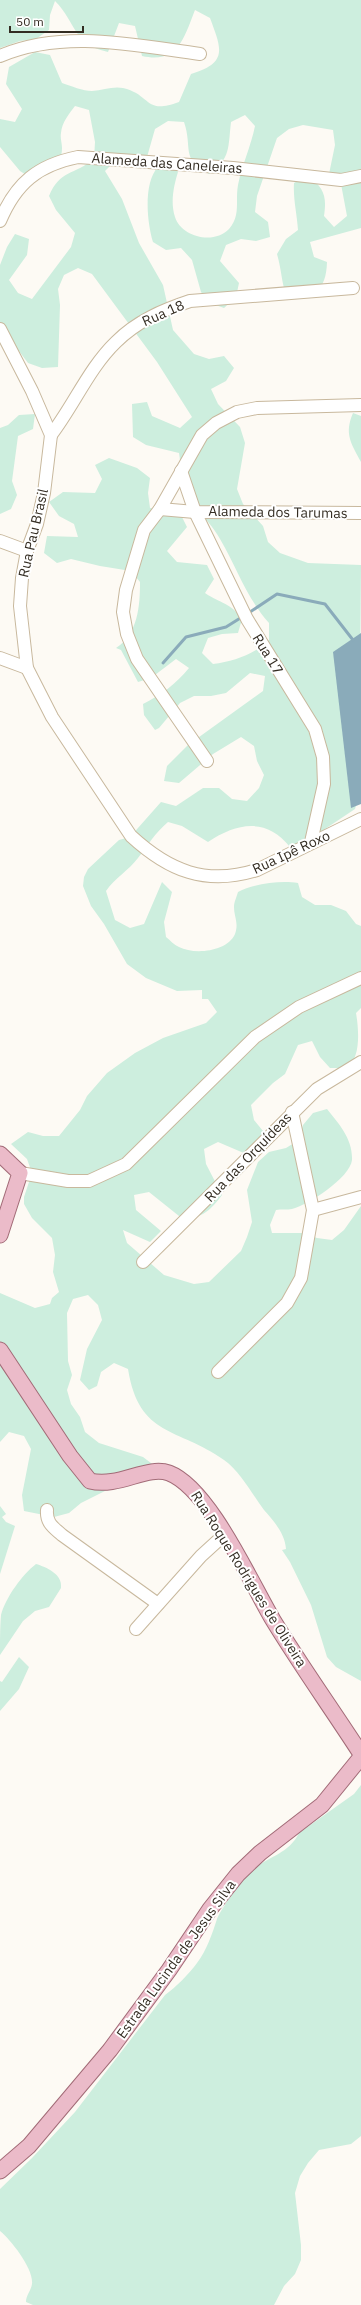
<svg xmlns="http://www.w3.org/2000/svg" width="361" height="2305" viewBox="0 0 361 2305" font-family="'IBM Plex Sans',sans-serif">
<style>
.green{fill:#cdeede}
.water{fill:#8aabba}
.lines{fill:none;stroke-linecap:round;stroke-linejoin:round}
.stream{stroke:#8aabba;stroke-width:3}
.minor-casing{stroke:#c8b89d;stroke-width:14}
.major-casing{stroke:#a26b77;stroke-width:17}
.minor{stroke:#fff;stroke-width:12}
.major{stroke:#ebbbc9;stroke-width:15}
.labels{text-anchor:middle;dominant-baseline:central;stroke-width:4;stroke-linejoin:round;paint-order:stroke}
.street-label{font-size:14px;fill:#332c22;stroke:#fff}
</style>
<rect width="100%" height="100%" fill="#fdfaf4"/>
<g class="green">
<path d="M 0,0 L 361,0 L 361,228 L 310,242 L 314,257 L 327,262 C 326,291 315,296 288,300 C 281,283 282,271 277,254 L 286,239 L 298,230 C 297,214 293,199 294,183 L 308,175 C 324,189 327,195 324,216 L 334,227 L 347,216 L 341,184 L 329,174 L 335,145 L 333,130 L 303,125 L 289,129 L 277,138 L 257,196 L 255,212 L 268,222 L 270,237 L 256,241 L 241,239 L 226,245 L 220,261 L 239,283 L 236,297 L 224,308 L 210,303 L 201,292 L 192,260 L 181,248 L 166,250 L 153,242 C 147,223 143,183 158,167 C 161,163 167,161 171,158 L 178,172 C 174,185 170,202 175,217 C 181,237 214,245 229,229 C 241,215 235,201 238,185 C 242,165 251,146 255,126 L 245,115 L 231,122 C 228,147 231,159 209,174 C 180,159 193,148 184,122 L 168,121 L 155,129 L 147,157 L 116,160 L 105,171 L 122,199 L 139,243 L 163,285 L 173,330 L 194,354 L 209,359 L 224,356 L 234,368 L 226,381 L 211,389 L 218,404 L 240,427 L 245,443 L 237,489 L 243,504 L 263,526 L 268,542 L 280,553 L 308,563 L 361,565 L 359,795 L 355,809 L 304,843 L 290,847 C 266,817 237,823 208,842 L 182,826 L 168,822 C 155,833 148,845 138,858 C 129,870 115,878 106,891 L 115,920 L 130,928 L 144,924 L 162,882 L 172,892 L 164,922 L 166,937 C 170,940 174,945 179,947 C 194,955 227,952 235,934 C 239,923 234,917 234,907 C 234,902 237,896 238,892 C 254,884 280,880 298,883 L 302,897 L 315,905 L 331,905 L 346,911 L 356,924 L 361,926 L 361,1008 L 356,1013 C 359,1030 361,1060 346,1068 C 342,1069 335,1068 330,1068 L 320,1057 L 312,1041 L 298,1045 L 285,1074 L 273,1083 L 251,1105 L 254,1120 L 263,1131 L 257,1145 L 246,1154 L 218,1142 L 204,1149 L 206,1164 L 222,1195 C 211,1210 203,1217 184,1220 L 149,1192 L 134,1195 L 136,1210 L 161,1231 L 150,1242 L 123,1230 L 127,1243 L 164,1275 L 194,1284 L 209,1282 L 241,1251 L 247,1237 L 252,1222 L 247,1190 L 258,1162 L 269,1152 L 286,1148 L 299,1140 L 303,1125 L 313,1113 L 327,1109 C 339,1124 353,1139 352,1160 C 350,1178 308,1205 292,1209 C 287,1210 281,1209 276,1210 L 270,1225 L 272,1233 L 303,1233 L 317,1238 L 332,1240 L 344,1230 L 361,1206 L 361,1681 L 336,1667 L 327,1657 L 311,1605 L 290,1562 L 282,1550 L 286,1549 C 285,1534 274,1521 264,1510 C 252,1494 240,1471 224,1460 C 178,1427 139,1438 128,1369 L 114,1363 L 101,1372 L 97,1386 L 89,1390 L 80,1380 L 87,1349 L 102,1320 L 98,1305 L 88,1295 L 73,1299 L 67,1313 L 68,1361 L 72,1375 L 67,1390 L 71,1404 L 80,1417 L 85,1432 L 99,1443 L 143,1457 L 155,1466 L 81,1503 L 69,1513 L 54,1517 L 24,1511 L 22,1495 L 31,1449 L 24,1436 L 9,1432 L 0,1442 L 0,1293 L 35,1308 L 50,1304 L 52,1298 L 59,1292 L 53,1272 L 55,1255 L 52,1238 L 32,1218 L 24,1204 L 24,1197 L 32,1173 L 27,1159 L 11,1144 L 28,1132 L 43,1136 L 59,1136 L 80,1110 L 87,1096 L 107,1073 L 135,1053 L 163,1038 L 206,1023 L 217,1012 L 208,999 L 202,999 L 202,990 L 177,991 L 146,978 L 127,964 L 104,924 L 91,906 L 83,886 L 84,877 L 88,869 L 119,840 L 130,837 L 161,802 L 176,806 L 203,788 L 219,788 L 232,799 L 247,801 L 259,788 L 264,775 L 257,761 L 254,746 L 241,737 L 213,754 L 179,783 L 164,781 L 167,766 L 188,745 L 263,691 L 265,676 L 250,673 L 226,693 L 211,696 L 194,696 L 180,703 L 159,728 L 155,730 L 144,715 L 143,704 C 161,695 176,684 189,668 L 176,659 L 151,678 L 138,682 L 121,650 L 116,648 C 138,634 140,606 140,582 L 131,571 L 100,566 L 71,559 L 57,563 L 44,553 L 47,536 L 78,537 L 74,524 L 59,516 L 49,502 L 63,492 L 95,493 L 102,479 L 95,465 L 109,458 L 137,468 L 150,478 L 148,493 L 150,508 L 180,513 L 187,527 L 167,551 L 177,562 L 207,565 L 214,579 L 205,593 C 221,604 230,602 242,619 L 238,633 L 222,634 L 208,638 L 202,653 L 213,664 C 234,661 253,655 269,640 L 269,623 C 246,597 237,568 220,539 C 210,521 193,508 185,489 C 180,479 181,464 179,453 L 146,445 L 133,437 L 132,404 L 147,402 L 152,416 L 180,428 L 192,417 L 157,362 L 92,274 L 78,268 L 64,275 L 58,289 L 60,305 L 58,367 L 42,368 L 28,363 L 0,326 L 0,265 L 7,247 L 15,234 L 29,239 L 27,255 L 9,280 L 18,293 L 32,299 L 71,247 L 75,233 L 56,210 L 49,196 C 60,170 74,175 94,159 L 95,142 L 89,110 L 75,106 C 69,114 62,122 61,133 C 60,138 62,143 62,148 C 62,166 50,175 34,180 L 20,171 L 0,147 L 0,119 L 15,122 L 22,109 L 6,84 L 9,67 L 35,52 L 50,55 L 62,83 C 71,86 83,91 92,91 C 103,90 113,86 123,88 C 152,95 144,115 179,102 L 191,74 C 229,63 221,48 210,18 L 195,10 C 184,38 178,64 142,56 L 135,26 L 119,23 L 108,52 C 72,44 77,23 55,1 L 50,15 L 49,30 L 36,39 L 20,41 L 0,48 Z"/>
<path d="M 353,413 L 361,416 L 361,462 C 351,443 344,434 353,413 Z"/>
<polygon points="35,414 33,429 18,436 12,481 17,495 11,509 0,514 0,428 8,425 19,415"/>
<polygon points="0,1506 6,1514 2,1517 6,1522 15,1526 0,1574"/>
<path d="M 36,1564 C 46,1567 63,1574 61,1588 L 49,1607 L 35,1611 L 23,1621 L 0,1655 C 0,1643 0,1626 1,1615 C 6,1597 22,1575 36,1564 Z"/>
<polygon points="19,1657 29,1667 19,1689 0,1711 0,1681 2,1682"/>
<path d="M 361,1785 L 361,2136 L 351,2144 L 319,2150 L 308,2163 L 300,2176 L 295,2193 L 301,2245 L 301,2260 L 295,2274 L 284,2286 L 274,2305 L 33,2305 L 26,2302 C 26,2295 31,2291 32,2284 C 34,2269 11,2240 0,2231 L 0,2189 L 32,2158 L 75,2112 L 165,1995 C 176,1987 189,1974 197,1963 C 207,1950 212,1934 217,1919 C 221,1909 239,1884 246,1876 C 264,1856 287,1857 299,1833 L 354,1794 Z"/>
</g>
<polygon class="water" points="361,633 361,804 351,808 333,652"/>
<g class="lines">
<g class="stream">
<polyline points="247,614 277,594 325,604 353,640"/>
<polyline points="163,663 186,637 226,627 242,617"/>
</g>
<defs>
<g id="minor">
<path d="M 0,56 C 64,29 133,45 200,54"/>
<path d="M 0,221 C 16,183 38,165 78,157 L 233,168 L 341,180 L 361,176"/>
<path d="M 0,329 L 32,391 L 51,435 L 44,493 L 37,524 L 27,551 L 22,578 L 20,606 L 27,668 L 52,717 L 131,836 C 169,871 206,886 257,870 L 361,819"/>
<path d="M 51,435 C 74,405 89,368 116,342 C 137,321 163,310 190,301 L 353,288"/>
<polyline points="181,471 195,512 247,619 315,729 323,757 324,784 311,842"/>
<polyline points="160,509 195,512 361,513"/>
<polyline points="0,541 27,551"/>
<polyline points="0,658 27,668"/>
<polyline points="207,761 137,659 127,634 123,612 126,590 144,530 160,509 202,435 216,423 237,412 257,408 361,405"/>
<polyline points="20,1173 68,1181 89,1181 126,1164 255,1037 299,1007 361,978"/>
<polyline points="313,1210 361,1197"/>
<polyline points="143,1262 317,1089 361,1062"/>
<polyline points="218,1372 287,1303 301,1278 313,1210 292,1112"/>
<path d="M 47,1510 C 46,1523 53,1527 62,1535 L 158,1604"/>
<polyline points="136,1629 201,1556 224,1535"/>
</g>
<g id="major">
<polyline points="0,1154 20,1173 0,1235"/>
<path d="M 0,1350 L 70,1456 L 90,1481 C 119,1488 147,1465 169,1473 C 209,1488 251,1583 273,1620 C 301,1666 332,1709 361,1754"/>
<polyline points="0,2171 29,2146 110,2050 169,1970 210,1909 238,1874 260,1853 322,1805 361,1757"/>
</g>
</defs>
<use href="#minor" class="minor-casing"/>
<use href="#major" class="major-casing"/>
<use href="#minor" class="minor"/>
<use href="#major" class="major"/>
</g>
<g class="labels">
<g class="street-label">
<text transform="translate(167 163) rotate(4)">Alameda das Caneleiras</text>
<text transform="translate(163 313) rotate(-24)">Rua 18</text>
<text transform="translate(278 512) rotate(1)">Alameda dos Tarumas</text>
<text transform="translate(33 533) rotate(-77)">Rua Pau Brasil</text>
<text transform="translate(268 654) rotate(58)">Rua 17</text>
<text transform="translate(291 852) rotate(-25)">Rua Ipê Roxo</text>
<text transform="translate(248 1157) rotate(-46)">Rua das Orquídeas</text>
<text transform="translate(249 1579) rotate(58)">Rua Roque Rodrigues de Oliveira</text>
<text transform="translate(176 1959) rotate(-54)">Estrada Lucinda de Jesus Silva</text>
</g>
</g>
<path d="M10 26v6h73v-6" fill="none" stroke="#332c22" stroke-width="2"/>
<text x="16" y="26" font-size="12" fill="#332c22" stroke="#ffffff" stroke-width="3" paint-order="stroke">50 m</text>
</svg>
